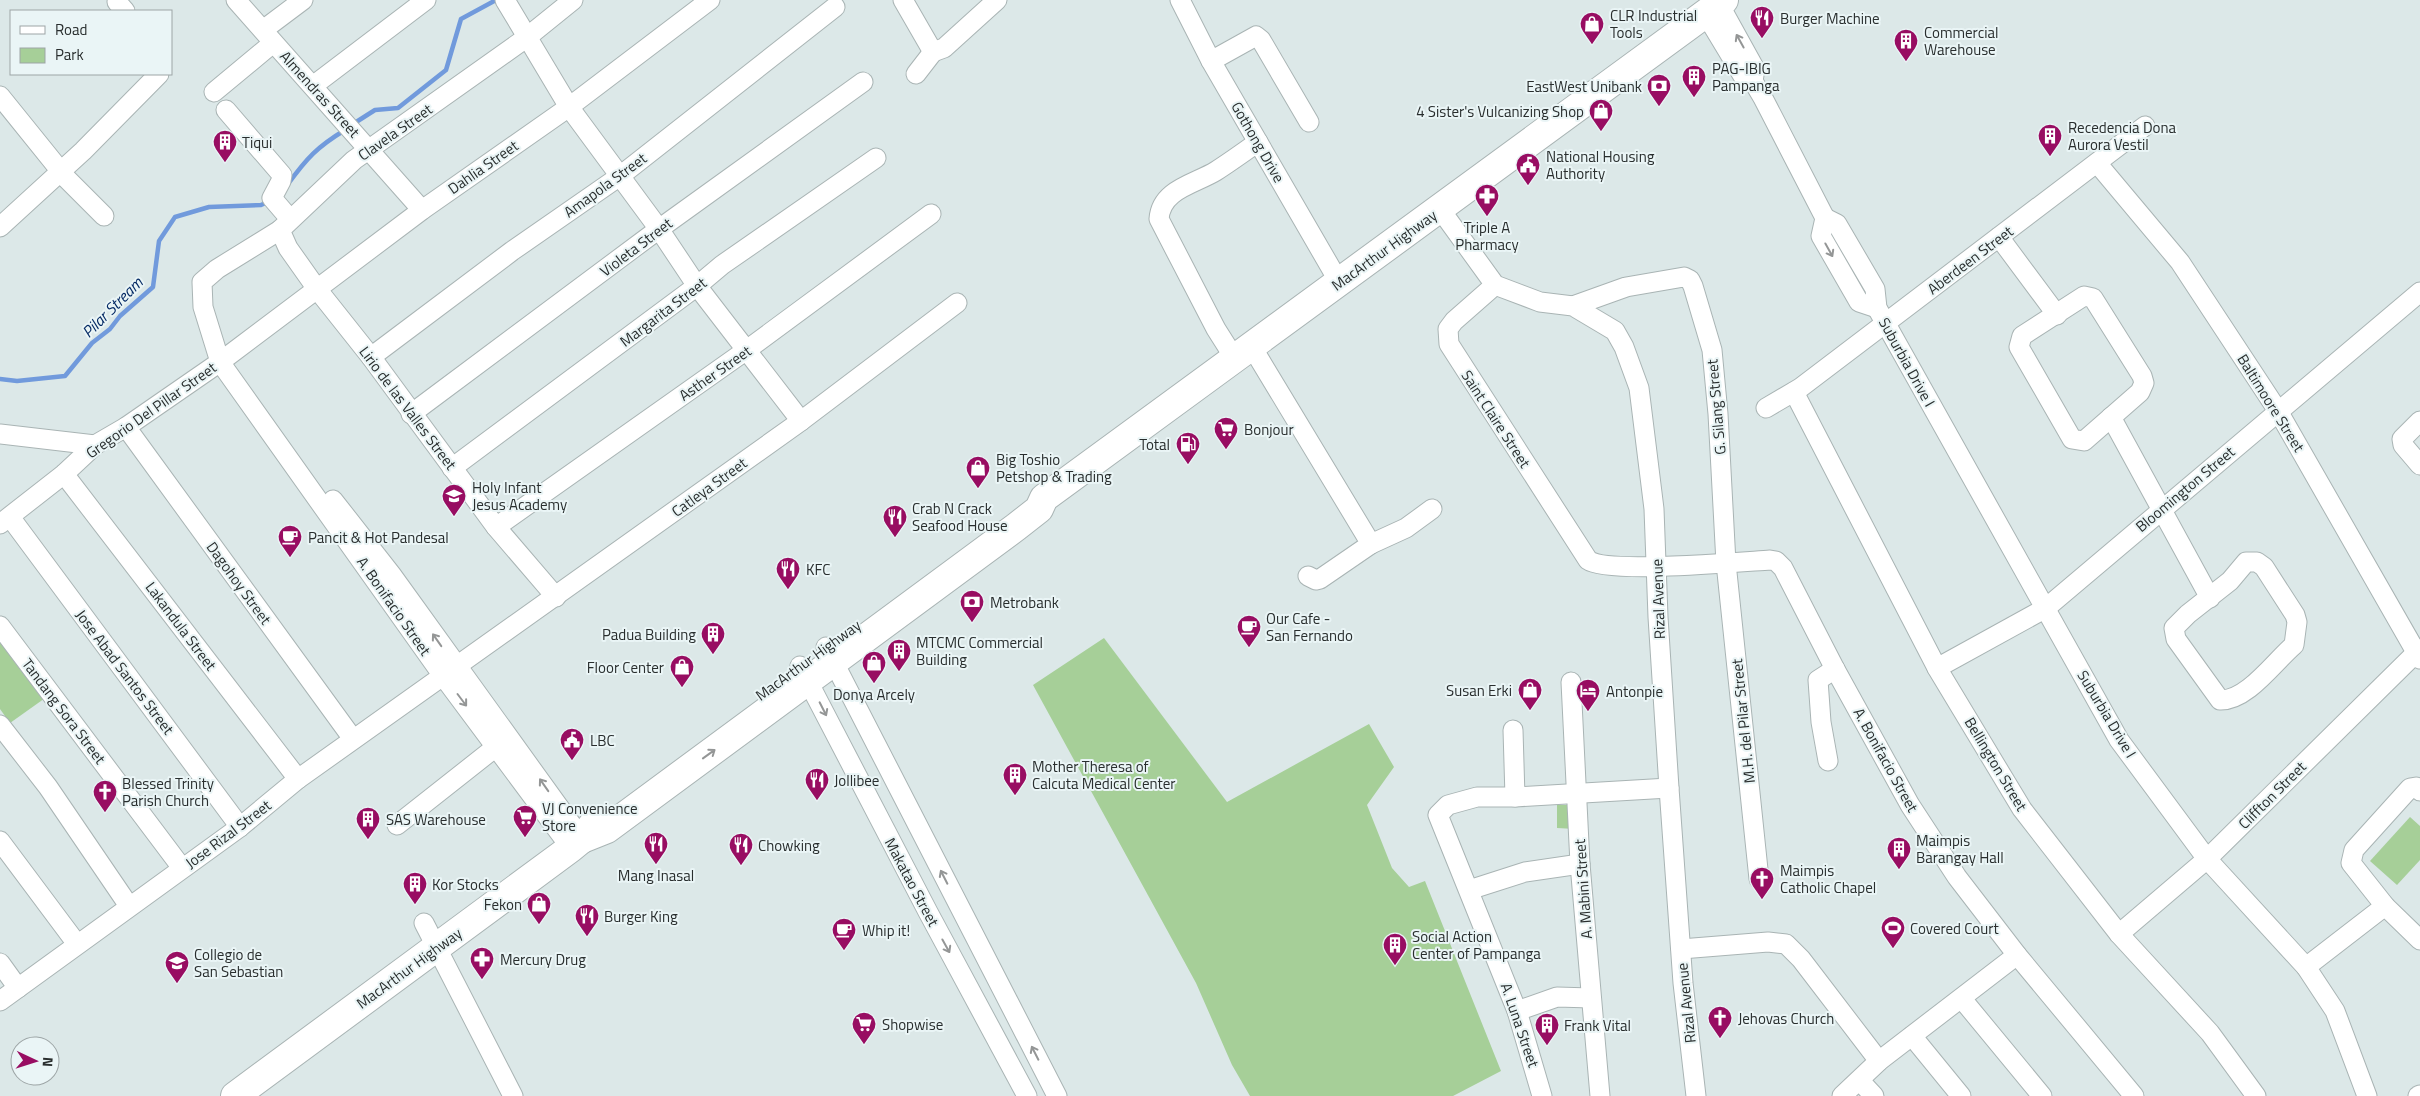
<svg xmlns="http://www.w3.org/2000/svg" width="2420" height="1096" viewBox="0 0 2420 1096" font-family="'Titillium Web',sans-serif">
<style>
.green{fill:#a6cf98}
.lines{fill:none;stroke-linecap:round;stroke-linejoin:round}
.stream{stroke:#719adc;stroke-width:4.5}
.minor-casing{stroke:#a9b4b4;stroke-width:21}
.highway-casing{stroke:#a9b4b4;stroke-width:30}
.minor{stroke:#fff;stroke-width:19}
.highway{stroke:#fff;stroke-width:28}
.oneway{stroke:#949696}
.labels{text-anchor:middle;dominant-baseline:central;stroke-width:4;stroke-linejoin:round;paint-order:stroke}
.poi-label{font-size:15px;fill:#292e2e;stroke:#eaf5f6;text-anchor:start}
.street-label{font-size:15px;fill:#292e2e;stroke:#eaf5f6}
.water-label{font-size:16px;font-style:italic;fill:#052a64;stroke:#eaf5f6}
</style>
<rect width="100%" height="100%" fill="#dce8e8"/>
<g class="green">
<polygon points="1104,638 1227,802 1369,724 1394,767 1367,805 1392,868 1409,887 1425,881 1501,1071 1453,1096 1250,1096 1232,1065 1196,983 1033,685"/>
<polygon points="0,641 48,696 10,723 0,709"/>
<polygon points="1557,805 1575,805 1575,829 1557,828"/>
<polygon points="2410,817 2420,826 2420,860 2397,885 2370,861"/>
</g>
<g class="lines">
<g class="stream">
<polyline points="353,124 375,110 398,108 446,70 461,19 496,0"/>
<path d="M 288,184 C 307,158 317,147 345,130"/>
<polyline points="0,379 17,381 65,376 92,343 110,329 120,316 153,287 159,241 175,217 209,207 261,205 270,201"/>
</g>
<defs>
<g id="minor">
<polyline points="236,0 422,210"/>
<polyline points="505,0 569,107 659,229 697,286 801,421"/>
<polyline points="903,0 933,52 944,48 997,0"/>
<polyline points="1180,0 1211,61 1339,282"/>
<polyline points="117,2 125,11"/>
<polyline points="1719,4 1755,69 1753,81"/>
<polyline points="1705,13 1743,76 1753,81 1763,98 1825,218 1821,236 1859,302 1877,308"/>
<polyline points="263,30 303,0"/>
<polyline points="1211,61 1256,36 1261,40 1309,122"/>
<polyline points="916,74 933,52"/>
<polyline points="314,85 426,0"/>
<polyline points="214,92 273,43"/>
<polyline points="0,96 67,179 104,216"/>
<polyline points="226,110 282,175 281,181 272,198 290,219"/>
<polyline points="2097,163 2180,262 2278,411 2420,659"/>
<polyline points="1440,209 1495,285 1540,302 1573,306 1615,331 1624,347 1639,388 1654,509 1658,617 1669,788 1683,983 1696,1096"/>
<polyline points="1825,218 1837,224 1875,289 1877,308 2119,740 2207,859 2306,967 2335,1011 2367,1096"/>
<polyline points="0,227 83,151 159,74"/>
<polyline points="280,230 217,269 202,282 203,307 220,362 443,676 571,848"/>
<polyline points="1999,237 2057,315"/>
<path d="M 1495,285 L 1454,321 L 1448,329 L 1449,344 L 1588,560 C 1607,574 1739,562 1770,560 L 1776,561 L 1783,568 L 1835,669 L 1910,805 L 1957,877 L 2017,955 L 2134,1096"/>
<polygon points="2084,296 2093,298 2142,376 2144,383 2140,392 2084,441 2072,439 2019,347 2022,336"/>
<polyline points="1573,306 1626,287 1684,277 1690,280 1693,286 1712,350 1718,414 1726,563 1759,879"/>
<polyline points="1252,347 1371,544 1320,579 1316,580 1308,576"/>
<polyline points="371,357 512,251 620,176 835,7"/>
<path d="M 1235,359 L 1216,329 L 1159,219 C 1161,189 1195,184 1216,171 C 1230,162 1244,152 1258,142"/>
<polyline points="1794,392 1937,668 2022,809 2119,934 2210,1033 2256,1096"/>
<polyline points="1766,408 1800,388 2145,126"/>
<polyline points="411,414 659,229 863,82"/>
<polyline points="2111,417 2210,598"/>
<polyline points="2420,421 2402,439 2403,445 2420,465"/>
<polyline points="126,427 353,739"/>
<polyline points="0,434 95,445"/>
<polyline points="452,468 697,286 722,265 876,158"/>
<polyline points="64,474 298,779"/>
<polyline points="333,500 391,574 582,839"/>
<polyline points="10,517 240,827"/>
<polyline points="0,524 64,474 95,445 126,427 220,362 422,210 569,107 710,0"/>
<polyline points="496,527 748,349 931,214"/>
<polyline points="1371,544 1406,528 1432,509"/>
<path d="M 2246,562 L 2257,562 L 2264,567 L 2295,615 L 2297,622 L 2294,645 C 2274,662 2247,701 2220,700 L 2176,639 L 2174,628 L 2188,614 L 2230,581 Z"/>
<polyline points="556,597 496,527 371,357 317,289 288,248 280,230 354,160 526,38 573,0"/>
<polyline points="0,626 182,868"/>
<polyline points="826,647 1057,1096"/>
<polyline points="800,666 928,912 1027,1096"/>
<polyline points="1937,668 2046,608 2420,292"/>
<polyline points="1571,682 1580,864 1600,1096"/>
<polyline points="0,725 48,787 129,906"/>
<polyline points="1513,730 1515,797"/>
<polyline points="1828,761 1821,722 1818,680 1835,669"/>
<polyline points="2420,791 2416,787 2410,788 2354,850 2351,863 2385,906 2420,940"/>
<polyline points="397,825 506,739"/>
<polyline points="0,841 77,944"/>
<polyline points="1469,890 1525,872 1580,864"/>
<polyline points="424,923 513,1096"/>
<polyline points="2119,934 2207,859 2420,649"/>
<polyline points="1681,949 1768,942 1786,944 1801,959 1879,1061"/>
<polyline points="0,963 18,988"/>
<polyline points="2306,967 2385,906"/>
<polyline points="1962,999 2042,1096"/>
<polyline points="0,1001 240,827 298,779 801,421 957,303"/>
<polyline points="1517,1011 1557,997 1591,998"/>
<polyline points="1912,1036 1961,1096"/>
<polyline points="1860,1081 1874,1096"/>
<polyline points="1542,1096 1517,1011 1438,815 1448,805 1477,797 1515,797 1669,788"/>
<polyline points="1842,1096 1879,1061 2017,955"/>
<polyline points="2418,1096 2420,1095"/>
</g>
<g id="highway">
<polyline points="582,839 607,829 1016,527 1039,509 1044,498 1724,0"/>
<polyline points="235,1096 571,848 582,839 593,824"/>
</g>
</defs>
<use href="#minor" class="minor-casing"/>
<use href="#highway" class="highway-casing"/>
<use href="#minor" class="minor"/>
<use href="#highway" class="highway"/>
</g>
<defs><path id="oneway-shaft" d="M-6 0H5M1.5-3L5.5 0L1.5 3" fill="none" stroke-width="1.6" stroke-linecap="round" stroke-linejoin="round" transform="scale(1.25)"/></defs>
<g class="oneway">
<use href="#oneway-shaft" transform="translate(1740 41) rotate(-119)"/>
<use href="#oneway-shaft" transform="translate(1829 250) rotate(61)"/>
<use href="#oneway-shaft" transform="translate(437 640) rotate(-125)"/>
<use href="#oneway-shaft" transform="translate(462 700) rotate(53)"/>
<use href="#oneway-shaft" transform="translate(823 709) rotate(63)"/>
<use href="#oneway-shaft" transform="translate(709 754) rotate(-36)"/>
<use href="#oneway-shaft" transform="translate(544 785) rotate(-125)"/>
<use href="#oneway-shaft" transform="translate(944 877) rotate(-117)"/>
<use href="#oneway-shaft" transform="translate(946 946) rotate(61)"/>
<use href="#oneway-shaft" transform="translate(1035 1053) rotate(-117)"/>
</g>
<defs>
<symbol id="restaurant-pin" viewBox="-11 -11 22 30"><path d="M0 17L-7.5 6A9.5 9.5 0 1 1 7.5 6Z" fill="#980d62" stroke="#eaf5f6"/><path d="M-5-6h1v4h1v-4h1v4h1v-4h1v5L-1.5 .5V6h-2V.5L-5-1ZM5-6V6H3V1.5H1.5Q1.5-4 5-6Z" fill="#fff"/></symbol>
<symbol id="shop-pin" viewBox="-11 -11 22 30"><path d="M0 17L-7.5 6A9.5 9.5 0 1 1 7.5 6Z" fill="#980d62" stroke="#eaf5f6"/><path d="M-5-2.5h2.3a2.7 3.5 0 0 1 5.4 0H5L5.5 6h-11ZM-1.5-2.5h3a1.5 2.3 0 0 0-3 0Z" fill="#fff"/></symbol>
<symbol id="building-pin" viewBox="-11 -11 22 30"><path d="M0 17L-7.5 6A9.5 9.5 0 1 1 7.5 6Z" fill="#980d62" stroke="#eaf5f6"/><path d="M-4-6H4V6H1V3H-1V6H-4ZM-2.5-4.3h1.7v1.8h-1.7ZM.8-4.3h1.7v1.8H.8ZM-2.5-1h1.7V.8h-1.7ZM.8-1h1.7V.8H.8Z" fill="#fff"/></symbol>
<symbol id="bank-pin" viewBox="-11 -11 22 30"><path d="M0 17L-7.5 6A9.5 9.5 0 1 1 7.5 6Z" fill="#980d62" stroke="#eaf5f6"/><path d="M-6-4H6V4H-6ZM0-2.3a2.3 2.3 0 1 0 0 4.6a2.3 2.3 0 1 0 0-4.6Z" fill="#fff"/></symbol>
<symbol id="civic-pin" viewBox="-11 -11 22 30"><path d="M0 17L-7.5 6A9.5 9.5 0 1 1 7.5 6Z" fill="#980d62" stroke="#eaf5f6"/><path d="M-.6-6.5H3V-4.5H.6V-3L4-1V1h2V6H-6V1h2V-1L-.6-3ZM-1.2 2.5V6h2.4V2.5Z" fill="#fff"/></symbol>
<symbol id="pharmacy-pin" viewBox="-11 -11 22 30"><path d="M0 17L-7.5 6A9.5 9.5 0 1 1 7.5 6Z" fill="#980d62" stroke="#eaf5f6"/><path d="M-2-6h4v4h4v4h-4v4h-4v-4h-4v-4h4Z" fill="#fff"/></symbol>
<symbol id="supermarket-pin" viewBox="-11 -11 22 30"><path d="M0 17L-7.5 6A9.5 9.5 0 1 1 7.5 6Z" fill="#980d62" stroke="#eaf5f6"/><path d="M-6-5.5h2.5l.6 2H6L4.5 2H-2.5L-4.4-4H-6ZM-1.5 3.2a1.3 1.3 0 1 0 .1 0ZM3 3.2a1.3 1.3 0 1 0 .1 0Z" fill="#fff"/></symbol>
<symbol id="fuel-pin" viewBox="-11 -11 22 30"><path d="M0 17L-7.5 6A9.5 9.5 0 1 1 7.5 6Z" fill="#980d62" stroke="#eaf5f6"/><path d="M-5.5-6h7V0h2V4h1.3V-2.5L3-4.5l.8-.8L6-3V5H2.5V1h-1V6h-7ZM-4.2-4.7v3.2H.2V-4.7Z" fill="#fff"/></symbol>
<symbol id="school-pin" viewBox="-11 -11 22 30"><path d="M0 17L-7.5 6A9.5 9.5 0 1 1 7.5 6Z" fill="#980d62" stroke="#eaf5f6"/><path d="M0-5L7-2L0 1L-7-2ZM-4 1L0 2.5L4 1V4Q0 6-4 4Z" fill="#fff"/></symbol>
<symbol id="cafe-pin" viewBox="-11 -11 22 30"><path d="M0 17L-7.5 6A9.5 9.5 0 1 1 7.5 6Z" fill="#980d62" stroke="#eaf5f6"/><path d="M-5.5-4.5H6V0H3Q3 3.5 0 3.5H-2.5Q-5.5 3.5-5.5 0ZM3-3.2v2h1.7v-2ZM-6 4.5H4V6H-6Z" fill="#fff"/></symbol>
<symbol id="hotel-pin" viewBox="-11 -11 22 30"><path d="M0 17L-7.5 6A9.5 9.5 0 1 1 7.5 6Z" fill="#980d62" stroke="#eaf5f6"/><path d="M-6-4.5h1.5V1H6V5H4.5V3h-9V5H-6ZM-4 0a1.8 1.8 0 1 1 3.6 0ZM.5 0V-2.5h3Q6-2.5 6 0Z" fill="#fff"/></symbol>
<symbol id="church-pin" viewBox="-11 -11 22 30"><path d="M0 17L-7.5 6A9.5 9.5 0 1 1 7.5 6Z" fill="#980d62" stroke="#eaf5f6"/><path d="M-1.2-6h2.4v3.5h3.3v2.4h-3.3V6h-2.4V-.1h-3.3v-2.4h3.3Z" fill="#fff"/></symbol>
<symbol id="stadium-pin" viewBox="-11 -11 22 30"><path d="M0 17L-7.5 6A9.5 9.5 0 1 1 7.5 6Z" fill="#980d62" stroke="#eaf5f6"/><path d="M0-5a6.5 5 0 1 0 0 10a6.5 5 0 1 0 0-10ZM-3.5-1.8h7v3.6h-7Z" fill="#fff"/></symbol>
<symbol id="university-pin" viewBox="-11 -11 22 30"><path d="M0 17L-7.5 6A9.5 9.5 0 1 1 7.5 6Z" fill="#980d62" stroke="#eaf5f6"/><path d="M0-5L7-2L0 1L-7-2ZM-4 1L0 2.5L4 1V4Q0 6-4 4Z" fill="#fff"/></symbol>
</defs>
<g fill-rule="evenodd">
<use href="#restaurant-pin" x="1748" y="4" width="28" height="38"/>
<use href="#shop-pin" x="1578" y="10" width="28" height="38"/>
<use href="#building-pin" x="1892" y="27" width="28" height="38"/>
<use href="#building-pin" x="1680" y="63" width="28" height="38"/>
<use href="#bank-pin" x="1645" y="72" width="28" height="38"/>
<use href="#shop-pin" x="1587" y="97" width="28" height="38"/>
<use href="#building-pin" x="2036" y="122" width="28" height="38"/>
<use href="#building-pin" x="211" y="128" width="28" height="38"/>
<use href="#civic-pin" x="1514" y="151" width="28" height="38"/>
<use href="#pharmacy-pin" x="1473" y="182" width="28" height="38"/>
<use href="#supermarket-pin" x="1212" y="415" width="28" height="38"/>
<use href="#fuel-pin" x="1174" y="430" width="28" height="38"/>
<use href="#shop-pin" x="964" y="454" width="28" height="38"/>
<use href="#school-pin" x="440" y="482" width="28" height="38"/>
<use href="#restaurant-pin" x="881" y="503" width="28" height="38"/>
<use href="#cafe-pin" x="276" y="523" width="28" height="38"/>
<use href="#restaurant-pin" x="774" y="555" width="28" height="38"/>
<use href="#bank-pin" x="958" y="588" width="28" height="38"/>
<use href="#cafe-pin" x="1235" y="613" width="28" height="38"/>
<use href="#building-pin" x="699" y="620" width="28" height="38"/>
<use href="#building-pin" x="885" y="637" width="28" height="38"/>
<use href="#shop-pin" x="860" y="649" width="28" height="38"/>
<use href="#shop-pin" x="668" y="653" width="28" height="38"/>
<use href="#shop-pin" x="1516" y="676" width="28" height="38"/>
<use href="#hotel-pin" x="1574" y="677" width="28" height="38"/>
<use href="#civic-pin" x="558" y="726" width="28" height="38"/>
<use href="#building-pin" x="1001" y="761" width="28" height="38"/>
<use href="#restaurant-pin" x="803" y="766" width="28" height="38"/>
<use href="#church-pin" x="91" y="778" width="28" height="38"/>
<use href="#supermarket-pin" x="511" y="803" width="28" height="38"/>
<use href="#building-pin" x="354" y="805" width="28" height="38"/>
<use href="#restaurant-pin" x="642" y="830" width="28" height="38"/>
<use href="#restaurant-pin" x="727" y="831" width="28" height="38"/>
<use href="#building-pin" x="1885" y="835" width="28" height="38"/>
<use href="#church-pin" x="1748" y="865" width="28" height="38"/>
<use href="#building-pin" x="401" y="870" width="28" height="38"/>
<use href="#shop-pin" x="525" y="890" width="28" height="38"/>
<use href="#restaurant-pin" x="573" y="902" width="28" height="38"/>
<use href="#stadium-pin" x="1879" y="914" width="28" height="38"/>
<use href="#cafe-pin" x="830" y="916" width="28" height="38"/>
<use href="#building-pin" x="1381" y="931" width="28" height="38"/>
<use href="#pharmacy-pin" x="468" y="945" width="28" height="38"/>
<use href="#university-pin" x="163" y="949" width="28" height="38"/>
<use href="#church-pin" x="1706" y="1004" width="28" height="38"/>
<use href="#supermarket-pin" x="850" y="1010" width="28" height="38"/>
<use href="#building-pin" x="1533" y="1011" width="28" height="38"/>
</g>
<g class="labels">
<g class="poi-label">
<text x="1610" y="15">CLR Industrial<tspan x="1610" dy="17">Tools</tspan></text>
<text x="1780" y="18">Burger Machine</text>
<text x="1924" y="32">Commercial<tspan x="1924" dy="17">Warehouse</tspan></text>
<text x="1712" y="68">PAG-IBIG<tspan x="1712" dy="17">Pampanga</tspan></text>
<text x="1642" y="86" text-anchor="end">EastWest Unibank</text>
<text x="1584" y="111" text-anchor="end">4 Sister's Vulcanizing Shop</text>
<text x="2068" y="127">Recedencia Dona<tspan x="2068" dy="17">Aurora Vestil</tspan></text>
<text x="242" y="142">Tiqui</text>
<text x="1546" y="156">National Housing<tspan x="1546" dy="17">Authority</tspan></text>
<text x="1487" y="227" text-anchor="middle">Triple A<tspan x="1487" dy="17">Pharmacy</tspan></text>
<text x="1244" y="429">Bonjour</text>
<text x="1170" y="444" text-anchor="end">Total</text>
<text x="996" y="459">Big Toshio<tspan x="996" dy="17">Petshop &amp; Trading</tspan></text>
<text x="472" y="487">Holy Infant<tspan x="472" dy="17">Jesus Academy</tspan></text>
<text x="912" y="508">Crab N Crack<tspan x="912" dy="17">Seafood House</tspan></text>
<text x="308" y="537">Pancit &amp; Hot Pandesal</text>
<text x="806" y="569">KFC</text>
<text x="990" y="602">Metrobank</text>
<text x="1266" y="618">Our Cafe -<tspan x="1266" dy="17">San Fernando</tspan></text>
<text x="696" y="634" text-anchor="end">Padua Building</text>
<text x="916" y="642">MTCMC Commercial<tspan x="916" dy="17">Building</tspan></text>
<text x="664" y="667" text-anchor="end">Floor Center</text>
<text x="1512" y="690" text-anchor="end">Susan Erki</text>
<text x="1606" y="691">Antonpie</text>
<text x="874" y="694" text-anchor="middle">Donya Arcely</text>
<text x="590" y="740">LBC</text>
<text x="1032" y="766">Mother Theresa of<tspan x="1032" dy="17">Calcuta Medical Center</tspan></text>
<text x="834" y="780">Jollibee</text>
<text x="122" y="783">Blessed Trinity<tspan x="122" dy="17">Parish Church</tspan></text>
<text x="542" y="808">VJ Convenience<tspan x="542" dy="17">Store</tspan></text>
<text x="386" y="819">SAS Warehouse</text>
<text x="1916" y="840">Maimpis<tspan x="1916" dy="17">Barangay Hall</tspan></text>
<text x="758" y="845">Chowking</text>
<text x="1780" y="870">Maimpis<tspan x="1780" dy="17">Catholic Chapel</tspan></text>
<text x="656" y="875" text-anchor="middle">Mang Inasal</text>
<text x="432" y="884">Kor Stocks</text>
<text x="522" y="904" text-anchor="end">Fekon</text>
<text x="604" y="916">Burger King</text>
<text x="1910" y="928">Covered Court</text>
<text x="862" y="930">Whip it!</text>
<text x="1412" y="936">Social Action<tspan x="1412" dy="17">Center of Pampanga</tspan></text>
<text x="194" y="954">Collegio de<tspan x="194" dy="17">San Sebastian</tspan></text>
<text x="500" y="959">Mercury Drug</text>
<text x="1738" y="1018">Jehovas Church</text>
<text x="882" y="1024">Shopwise</text>
<text x="1564" y="1025">Frank Vital</text>
</g>
<g class="street-label">
<text transform="translate(320 94) rotate(48)">Almendras Street</text>
<text transform="translate(395 132) rotate(-35)">Clavela Street</text>
<text transform="translate(1258 142) rotate(60)">Gothong Drive</text>
<text transform="translate(483 167) rotate(-35)">Dahlia Street</text>
<text transform="translate(605 185) rotate(-36)">Amapola Street</text>
<text transform="translate(636 247) rotate(-37)">Violeta Street</text>
<text transform="translate(1384 250) rotate(-36)">MacArthur Highway</text>
<text transform="translate(1970 260) rotate(-37)">Aberdeen Street</text>
<text transform="translate(663 312) rotate(-37)">Margarita Street</text>
<text transform="translate(1907 362) rotate(61)">Suburbia Drive I</text>
<text transform="translate(715 373) rotate(-35)">Asther Street</text>
<text transform="translate(2271 403) rotate(58)">Baltimoore Street</text>
<text transform="translate(1716 407) rotate(-95)">G. Silang Street</text>
<text transform="translate(408 408) rotate(53)">Lirio de las Valles Street</text>
<text transform="translate(151 410) rotate(-35)">Gregorio Del Pillar Street</text>
<text transform="translate(1496 419) rotate(57)">Saint Claire Street</text>
<text transform="translate(709 487) rotate(-36)">Catleya Street</text>
<text transform="translate(2185 489) rotate(-40)">Bloomington Street</text>
<text transform="translate(239 583) rotate(54)">Dagohoy Street</text>
<text transform="translate(1658 599) rotate(-92)">Rizal Avenue</text>
<text transform="translate(394 606) rotate(55)">A. Bonifacio Street</text>
<text transform="translate(181 626) rotate(53)">Lakandula Street</text>
<text transform="translate(808 660) rotate(-36)">MacArthur Highway</text>
<text transform="translate(125 672) rotate(53)">Jose Abad Santos Street</text>
<text transform="translate(64 711) rotate(53)">Tandang Sora Street</text>
<text transform="translate(2107 714) rotate(59)">Suburbia Drive I</text>
<text transform="translate(1743 721) rotate(-96)">M.H. del Pilar Street</text>
<text transform="translate(1886 760) rotate(61)">A. Bonifacio Street</text>
<text transform="translate(1996 764) rotate(59)">Bellington Street</text>
<text transform="translate(2272 795) rotate(-45)">Cliffton Street</text>
<text transform="translate(228 834) rotate(-37)">Jose Rizal Street</text>
<text transform="translate(912 882) rotate(62)">Makatao Street</text>
<text transform="translate(1583 889) rotate(-94)">A. Mabini Street</text>
<text transform="translate(409 968) rotate(-36)">MacArthur Highway</text>
<text transform="translate(1686 1003) rotate(-96)">Rizal Avenue</text>
<text transform="translate(1520 1025) rotate(71)">A. Luna Street</text>
</g>
<g class="water-label">
<text transform="translate(112 307) rotate(-45)">Pilar Stream</text>
</g>
</g>
<rect x="10" y="10" width="162" height="65" fill="#eaf5f6" stroke="#9da5a6"/>
<rect x="20" y="26" width="25" height="8" fill="#ffffff" stroke="#9da5a6"/>
<text x="55" y="35" font-size="15" fill="#292e2e">Road</text>
<rect x="20" y="48" width="25" height="15" fill="#a6cf98" stroke="#9da5a6"/>
<text x="55" y="60" font-size="15" fill="#292e2e">Park</text>
<g transform="translate(35 1061) rotate(94)"><circle r="24" fill="#eaf5f6" stroke="#9da5a6"/>
<path d="M0-4L9 19L0 12L-9 19Z" fill="#980d62"/>
<text y="-8" font-size="14" font-weight="bold" text-anchor="middle" fill="#292e2e">N</text>
</g>
</svg>
